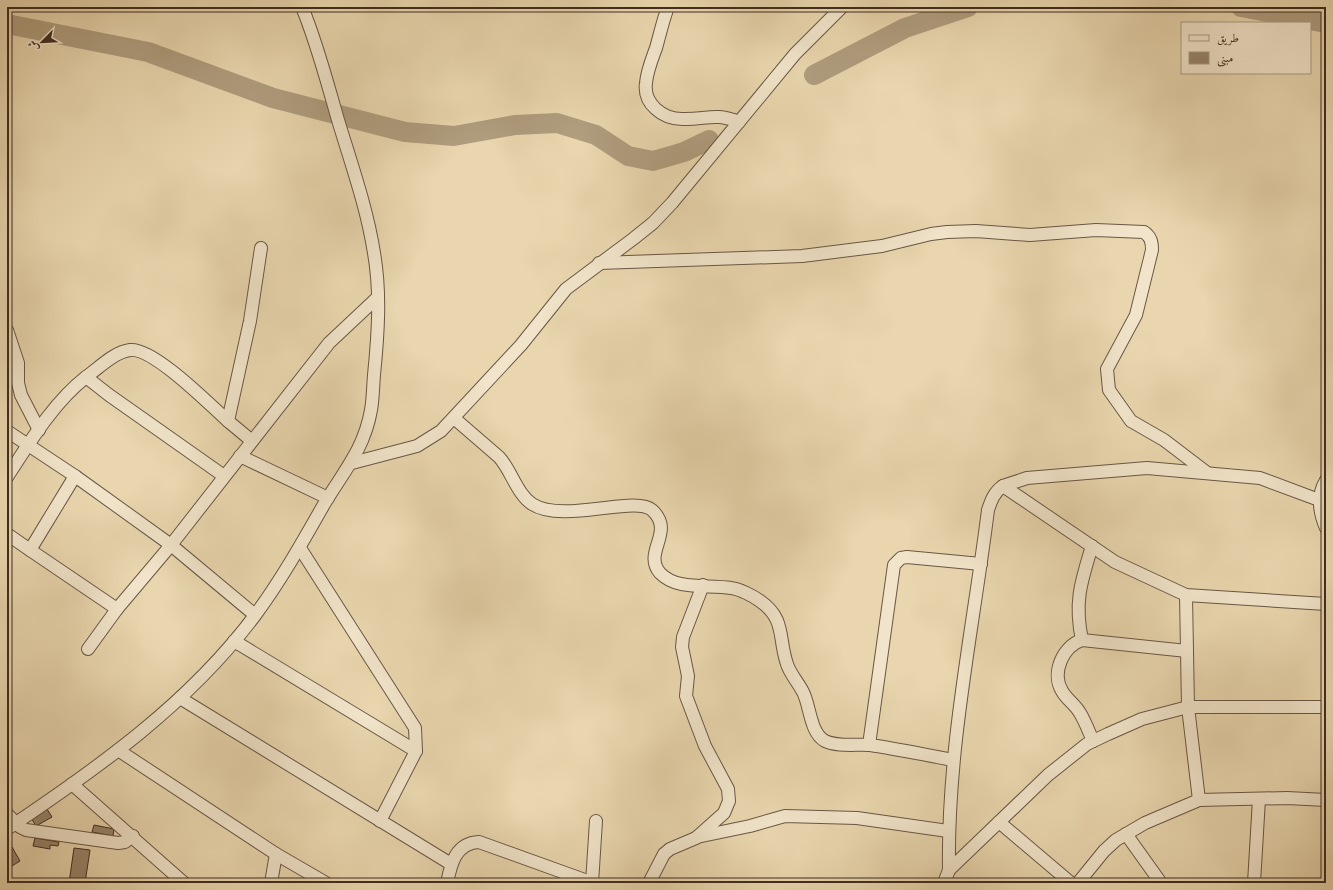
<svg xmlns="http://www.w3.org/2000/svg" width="1333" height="890" viewBox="0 0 1333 890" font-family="'EB Garamond',Amiri,serif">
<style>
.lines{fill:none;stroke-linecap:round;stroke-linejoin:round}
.river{stroke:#af9d7e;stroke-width:20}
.building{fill:#97856a;stroke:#3e2d20}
.minor-casing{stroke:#695744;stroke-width:14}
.minor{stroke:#f1e4ca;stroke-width:12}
</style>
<rect width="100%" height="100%" fill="#e9d6ae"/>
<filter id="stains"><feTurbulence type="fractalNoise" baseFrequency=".005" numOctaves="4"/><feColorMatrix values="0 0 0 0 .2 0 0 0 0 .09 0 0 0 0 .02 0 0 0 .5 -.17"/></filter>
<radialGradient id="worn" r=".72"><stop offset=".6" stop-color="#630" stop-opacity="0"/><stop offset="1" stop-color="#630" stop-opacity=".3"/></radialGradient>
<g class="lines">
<g class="river">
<polyline points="1241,7 1326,23"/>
<polyline points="7,24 148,52 273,98 405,132 454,136 515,125 557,123 596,135 628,156 653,161 684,152 709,140"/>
<polyline points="814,75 905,28 968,7"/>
</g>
</g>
<g class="building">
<polygon points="47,809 52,817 36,826 31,818"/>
<polygon points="94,825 114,829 113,836 92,832"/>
<polygon points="35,838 59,842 58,846 50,845 50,849 33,846"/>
<polygon points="12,847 20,861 7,869 7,851"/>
<polygon points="74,848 90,850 85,883 69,883"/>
</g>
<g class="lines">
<defs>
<g id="minor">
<path d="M 668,7 C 663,20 660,34 656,48 C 652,59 647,71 646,83 C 643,104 663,119 682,119 C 706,120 714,112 739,122"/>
<path d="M 599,263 L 802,256 L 882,246 L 931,234 L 947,232 L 976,231 L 1030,235 L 1096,230 L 1144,232 C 1151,237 1152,242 1152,250 L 1136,315 L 1107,369 L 1109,390 L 1131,421 L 1164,440 L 1206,472"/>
<polyline points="7,330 18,363 18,383 21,395 39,430"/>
<path d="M 86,377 C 99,368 114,352 130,350 C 153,347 210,405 228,421"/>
<path d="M 455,419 L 499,457 C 511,470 517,494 532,504 C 563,524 635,495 652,510 C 676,532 642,552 660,573 C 677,591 708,584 731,588 C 740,589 753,596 760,601 C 786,619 778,638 787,664 C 790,674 798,682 803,692 C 810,705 810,733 825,741 C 837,747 857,744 870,745 C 898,749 925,755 953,760"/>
<polyline points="7,431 75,476 171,545 255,615"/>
<polyline points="252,441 228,421 250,321 261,248"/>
<polyline points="240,456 328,498"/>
<polyline points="352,463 417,446 441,431 521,345 566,289 633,239 653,223 672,203 795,54 842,7"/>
<path d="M 7,477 C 30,442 53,403 86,377 L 109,395 L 224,476"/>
<path d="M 1326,480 C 1317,495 1319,512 1326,528"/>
<polyline points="1003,486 1027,478 1147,468 1260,478 1319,500"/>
<polyline points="7,534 30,550 75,476"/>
<polyline points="300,548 415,728 416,751 380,821"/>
<polyline points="30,550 117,609"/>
<polyline points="1186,595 1188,707 1199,800"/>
<path d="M 1082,640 C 1074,602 1081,582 1092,546"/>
<polyline points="234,641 416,751"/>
<polyline points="88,649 117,609 171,545 329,343 378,297"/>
<polyline points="180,698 451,864"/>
<path d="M 1093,741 C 1089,732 1085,721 1080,713 C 1075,704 1067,700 1062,691 C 1051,673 1063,646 1082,640 L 1187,651"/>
<polyline points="869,745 894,565 901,558 907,557 981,564"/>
<polyline points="118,750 276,854 326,883"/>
<polyline points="72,784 184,883"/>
<polyline points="7,814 20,827 26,830 118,843 125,842 133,836"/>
<polyline points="999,822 1071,883"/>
<path d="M 7,829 C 98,768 190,703 256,614 C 281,580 302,543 323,506 C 343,472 364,450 371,410 C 373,399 373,387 374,375 C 378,335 381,293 374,253 C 367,208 351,163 338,120 C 327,82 317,43 302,7"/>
<polyline points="1126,834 1161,883"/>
<polyline points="697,837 750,826 785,816 857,818 948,831"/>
<path d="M 949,870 C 947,749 973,630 988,510 C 991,501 994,492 1003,486 L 1115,562 L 1186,595 L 1326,604"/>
<polyline points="271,883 276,854"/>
<path d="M 447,883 C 451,863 456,843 479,842 L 593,883"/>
<polyline points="592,883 596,821"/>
<polyline points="649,883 664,854 670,849 696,838 724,813 729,801 728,789 705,746 686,696 688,676 682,647 683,637 703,585"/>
<polyline points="944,883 949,870 1048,775 1087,744 1108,734 1142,719 1188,707 1326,707"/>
<polyline points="1078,883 1104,851 1116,840 1145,823 1199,800 1287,798 1326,800"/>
<polyline points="1254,883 1259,799"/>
</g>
</defs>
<use href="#minor" class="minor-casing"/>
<use href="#minor" class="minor"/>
</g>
<rect width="1333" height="890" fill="none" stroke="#e9d6ae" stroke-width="24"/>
<rect x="8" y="8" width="1317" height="874" fill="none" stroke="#3e2d20" stroke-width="2"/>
<rect x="12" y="12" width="1309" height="866" fill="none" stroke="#3e2d20"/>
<rect x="1181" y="22" width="130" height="52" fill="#f1e4ca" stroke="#a99b86"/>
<rect x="1189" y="35" width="20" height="6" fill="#f1e4ca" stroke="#a99b86"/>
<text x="1217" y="42" font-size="12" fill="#3e2d20">طريق</text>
<rect x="1189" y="52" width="20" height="12" fill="#97856a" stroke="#a99b86"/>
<text x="1217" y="62" font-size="12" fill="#3e2d20">مبنى</text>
<g transform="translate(42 42) rotate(246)" stroke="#f1e4ca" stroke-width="3" paint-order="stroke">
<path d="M0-3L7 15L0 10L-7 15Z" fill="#3e2d20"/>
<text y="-6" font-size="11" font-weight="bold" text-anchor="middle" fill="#3e2d20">ش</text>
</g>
<rect width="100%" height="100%" filter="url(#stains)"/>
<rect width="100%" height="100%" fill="url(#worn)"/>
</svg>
